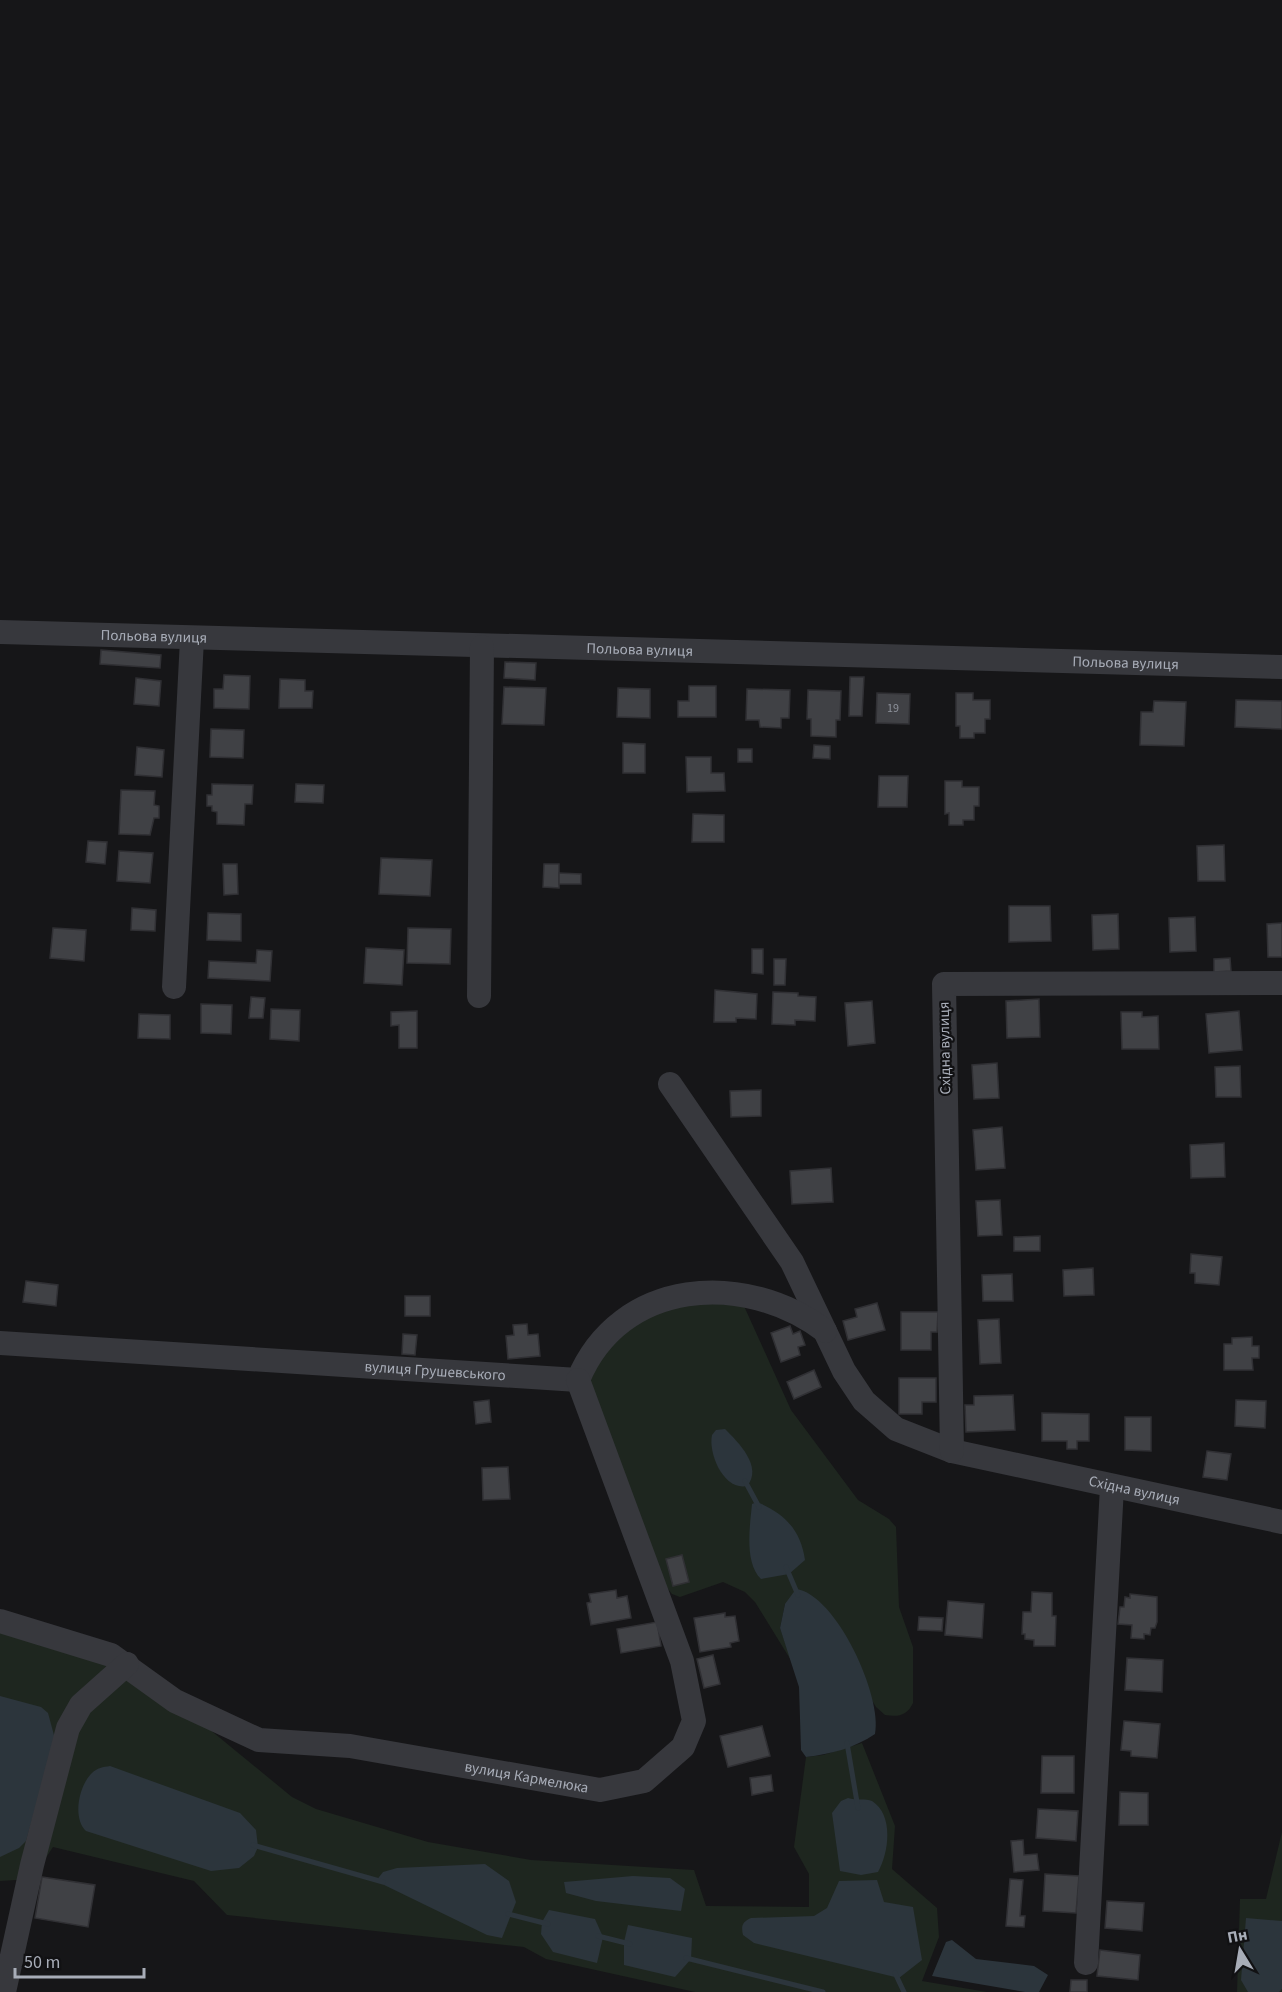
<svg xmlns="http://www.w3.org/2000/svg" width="1282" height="1992" viewBox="0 0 1282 1992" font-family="'Source Sans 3',sans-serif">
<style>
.green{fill:#1e261f}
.water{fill:#2c353c}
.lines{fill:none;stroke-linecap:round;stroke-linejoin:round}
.stream{stroke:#2c353c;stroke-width:5}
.building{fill:#404145;stroke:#303034;stroke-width:1.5}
.minor{stroke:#37383d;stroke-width:24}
.labels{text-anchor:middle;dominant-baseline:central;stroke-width:4.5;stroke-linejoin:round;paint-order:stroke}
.number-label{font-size:12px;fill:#8e929b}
.street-label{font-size:15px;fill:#a8adb8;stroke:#111113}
</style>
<rect width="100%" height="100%" fill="#161618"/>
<g class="green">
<path d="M 676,1296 L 744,1306 L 791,1410 L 858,1500 L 889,1519 L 896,1527 L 899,1607 L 913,1647 L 913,1703 C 907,1716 898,1717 885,1715 L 876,1707 L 816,1608 L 785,1604 L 780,1628 L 792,1662 L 755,1602 L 745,1592 L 723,1582 L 680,1597 L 672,1594 L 644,1559 L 578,1380 L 588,1357 Z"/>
<polygon points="0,1621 95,1648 175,1701 292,1797 316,1809 428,1842 531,1860 694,1870 706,1906 809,1907 809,1874 794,1847 806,1757 823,1755 862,1743 895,1826 892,1869 937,1908 939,1937 922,1981 987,1992 695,1992 546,1959 524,1947 227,1915 194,1881 53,1847 32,1879 0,1881"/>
<polygon points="1282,1832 1282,1992 1237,1992 1240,1899 1266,1899"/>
</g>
<g class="water">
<path d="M 725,1429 C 739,1443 763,1467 747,1486 C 724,1491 708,1454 712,1435 L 716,1430 Z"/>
<path d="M 757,1502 C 784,1513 801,1530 805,1560 L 789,1574 L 761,1579 C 744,1563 750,1525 752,1504 Z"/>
<path d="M 796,1589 C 836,1594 883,1697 875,1734 C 854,1748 832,1754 806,1757 L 801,1750 L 799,1687 L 780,1628 L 785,1604 Z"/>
<polygon points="0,1696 41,1707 48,1713 55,1739 26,1841 19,1848 0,1857"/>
<path d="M 110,1766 L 240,1813 L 256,1830 L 258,1847 L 254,1856 L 239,1868 L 211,1871 L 86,1831 C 72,1818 79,1785 92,1773 C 97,1768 103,1767 110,1766 Z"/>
<path d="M 848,1798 C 856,1801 866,1798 872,1801 C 894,1815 889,1853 878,1872 L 861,1875 L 840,1871 L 832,1813 L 841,1801 Z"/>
<polygon points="485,1864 509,1881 516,1902 502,1938 487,1935 376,1881 383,1872 397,1868"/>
<polygon points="633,1876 670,1878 685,1889 681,1911 596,1901 566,1893 564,1882"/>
<path d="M 877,1880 L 884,1902 L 913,1907 L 922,1960 L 899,1978 L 754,1943 L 743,1935 C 741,1926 742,1922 751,1918 L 814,1916 L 827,1908 L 839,1881 Z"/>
<polygon points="549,1910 595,1919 603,1937 597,1963 553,1952 541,1934 542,1922"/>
<polygon points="1246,1918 1282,1921 1282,1989 1279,1992 1248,1992 1241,1980"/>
<polygon points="628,1925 692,1938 691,1959 675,1977 624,1965 624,1942"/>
<polygon points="952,1940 976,1959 1034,1966 1048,1975 1039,1992 1025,1992 932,1976 946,1942"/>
</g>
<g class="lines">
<g class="stream">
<polyline points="745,1481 759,1507"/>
<polyline points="786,1567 798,1595"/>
<polyline points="847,1743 858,1808"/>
<polyline points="253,1845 383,1882"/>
<polyline points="508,1914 548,1924"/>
<polyline points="598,1936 630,1944"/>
<polyline points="686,1958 823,1992"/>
<polyline points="895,1973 904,1992"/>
</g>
</g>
<g class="building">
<polygon points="101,650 161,655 160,668 100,664"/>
<polygon points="505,662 536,663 535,680 504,678"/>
<polygon points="224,675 250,676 249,709 214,708 214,689 223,689"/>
<polygon points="850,677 864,677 862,716 849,716"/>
<polygon points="136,678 161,681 159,706 134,704"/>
<polygon points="280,679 305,680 305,691 313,691 312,708 279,708"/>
<polygon points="689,686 716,686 716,717 678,717 678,701 689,701"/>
<polygon points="504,687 546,688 544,725 502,724"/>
<polygon points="618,688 650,689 650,718 617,717"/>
<polygon points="747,689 790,690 789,718 781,718 781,728 760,727 759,720 746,720"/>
<polygon points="808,690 841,691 840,720 836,720 836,737 811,736 811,719 807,719"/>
<polygon points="877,693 910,694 909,724 876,723"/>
<polygon points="956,693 973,693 973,700 990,700 990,719 985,719 985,733 974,733 974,738 960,738 960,726 956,726"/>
<polygon points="1236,700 1282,701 1282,729 1235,727"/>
<polygon points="1154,701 1186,702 1184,746 1140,745 1141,712 1153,712"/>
<polygon points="211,729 244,730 243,758 210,757"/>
<polygon points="623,743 645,744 645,773 623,773"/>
<polygon points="814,745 830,746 830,759 813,758"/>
<polygon points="137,747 164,750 162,777 135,775"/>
<rect x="738" y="749" width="14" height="13"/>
<polygon points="686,757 711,757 711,773 724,773 725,791 687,792"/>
<polygon points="879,776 908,776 907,807 878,807"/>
<polygon points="945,781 962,781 962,787 979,787 979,806 974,806 974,820 963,820 963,825 949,825 949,813 945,814"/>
<polygon points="212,784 253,785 252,804 245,804 244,825 217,824 217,812 212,811 212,806 207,806 207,795 212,795"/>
<polygon points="296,784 324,785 323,803 295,802"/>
<polygon points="121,790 155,791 154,805 159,806 159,818 154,818 150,835 119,834"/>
<polygon points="693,814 724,815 724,842 692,842"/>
<polygon points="88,841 107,842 105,864 86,862"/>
<polygon points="1224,845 1225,881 1198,881 1197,846"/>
<polygon points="119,851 153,853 150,883 117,881"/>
<polygon points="381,858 432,860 430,896 379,894"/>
<polygon points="223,864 237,864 238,894 224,895"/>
<polygon points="544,864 559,864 559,888 543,887"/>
<polygon points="559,873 581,874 581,884 559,884"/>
<polygon points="1009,906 1050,906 1051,941 1009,942"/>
<polygon points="132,908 156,910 155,931 131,930"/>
<polygon points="208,913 241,914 241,941 207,940"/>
<polygon points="1118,914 1119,949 1093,950 1092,915"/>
<polygon points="1195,917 1196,951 1170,952 1169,918"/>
<polygon points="1282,923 1282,957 1268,957 1267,924"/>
<polygon points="53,928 86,930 84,961 50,958"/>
<polygon points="408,928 451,929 450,964 407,963"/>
<polygon points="366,948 404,950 402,985 364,983"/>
<polygon points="752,949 763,949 763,974 752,973"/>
<polygon points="257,950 272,951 270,981 208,978 209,961 256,963"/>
<polygon points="1230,958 1231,971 1214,972 1214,959"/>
<polygon points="774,959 786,959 785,985 774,985"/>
<polygon points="715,990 757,994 756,1019 736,1018 736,1022 714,1022"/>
<polygon points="773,992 798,993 798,996 816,997 815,1021 795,1020 795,1025 772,1024"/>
<polygon points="251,997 265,998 263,1018 249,1018"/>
<polygon points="1039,999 1040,1037 1007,1038 1006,1001"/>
<polygon points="872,1001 875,1043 848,1046 845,1003"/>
<polygon points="201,1004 232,1005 231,1034 201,1033"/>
<polygon points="271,1009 300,1010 299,1041 270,1039"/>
<polygon points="417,1011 417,1048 399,1048 399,1025 391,1026 391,1012"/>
<polygon points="1239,1011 1242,1050 1209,1053 1206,1014"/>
<polygon points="1121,1012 1142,1012 1142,1017 1158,1016 1159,1049 1122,1049"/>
<polygon points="139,1014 170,1015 170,1039 138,1038"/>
<polygon points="997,1063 999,1098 974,1099 972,1065"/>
<polygon points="1240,1066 1241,1097 1216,1097 1215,1067"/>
<polygon points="761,1090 761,1116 731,1117 730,1091"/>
<polygon points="1002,1127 1005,1168 976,1170 973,1130"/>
<polygon points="1224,1143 1225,1177 1191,1178 1190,1145"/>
<polygon points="831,1168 833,1202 792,1204 790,1171"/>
<polygon points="1000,1200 1002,1235 978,1236 976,1201"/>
<polygon points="1040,1236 1040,1251 1014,1251 1014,1237"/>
<polygon points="1191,1254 1222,1257 1219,1285 1195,1283 1195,1273 1190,1273"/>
<polygon points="1093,1268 1094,1295 1064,1296 1063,1270"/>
<polygon points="1012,1274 1013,1301 983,1301 982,1275"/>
<polygon points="26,1281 58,1285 56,1306 23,1302"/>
<rect x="405" y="1296" width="25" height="20"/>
<polygon points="877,1303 885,1330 848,1340 843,1321 857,1317 855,1309"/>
<polygon points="901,1312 938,1312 937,1332 931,1332 931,1350 901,1350"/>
<polygon points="999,1319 1001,1363 980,1364 978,1320"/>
<polygon points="527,1324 528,1335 538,1334 540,1356 508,1359 506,1336 514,1335 513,1325"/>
<polygon points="790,1326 793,1334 800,1331 805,1345 798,1347 800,1355 781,1362 771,1333"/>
<polygon points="403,1334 417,1335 415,1355 402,1354"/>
<polygon points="1252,1337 1252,1346 1259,1346 1259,1358 1252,1358 1253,1370 1224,1370 1224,1344 1232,1344 1232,1338"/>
<polygon points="814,1370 821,1387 794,1399 787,1382"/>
<polygon points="899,1378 936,1378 936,1402 922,1402 922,1414 899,1414"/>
<polygon points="1013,1395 1015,1430 966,1432 965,1405 974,1405 974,1396"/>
<polygon points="489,1400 491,1422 476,1424 474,1402"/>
<polygon points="1236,1400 1266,1401 1265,1428 1235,1426"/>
<polygon points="1042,1413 1089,1414 1089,1441 1077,1441 1077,1449 1067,1449 1067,1441 1042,1441"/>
<polygon points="1125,1417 1151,1417 1151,1451 1125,1450"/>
<polygon points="1207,1451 1231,1454 1227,1480 1203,1477"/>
<polygon points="508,1467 510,1499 483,1500 482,1468"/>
<polygon points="682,1555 689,1582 673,1586 666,1559"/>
<polygon points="616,1590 617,1598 627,1596 631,1618 591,1625 587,1603 591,1602 589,1594"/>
<polygon points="1032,1592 1052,1593 1052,1616 1056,1616 1055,1646 1034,1646 1034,1640 1025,1639 1025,1634 1022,1634 1023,1612 1031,1612"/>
<polygon points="1130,1594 1157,1597 1157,1622 1155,1628 1151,1628 1150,1635 1144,1634 1144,1639 1131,1638 1132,1625 1118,1624 1120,1607 1124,1607 1125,1597 1130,1598"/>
<polygon points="948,1601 984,1604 982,1638 945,1635"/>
<polygon points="725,1613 725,1617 735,1616 739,1641 730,1643 731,1647 700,1652 694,1618"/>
<polygon points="919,1617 943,1618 942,1631 918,1630"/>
<polygon points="657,1622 661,1646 621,1653 617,1629"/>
<polygon points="713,1655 720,1684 704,1688 697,1659"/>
<polygon points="1127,1658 1163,1660 1162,1692 1125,1690"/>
<polygon points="1124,1721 1160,1724 1157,1758 1131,1756 1131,1751 1121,1750"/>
<polygon points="762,1726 770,1756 728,1767 720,1736"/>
<polygon points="1042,1756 1074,1756 1074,1793 1041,1793"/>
<polygon points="771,1775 773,1791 752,1795 750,1778"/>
<polygon points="1120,1792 1148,1793 1148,1825 1119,1825"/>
<polygon points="1038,1809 1078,1811 1076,1841 1036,1838"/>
<polygon points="1023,1840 1024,1855 1037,1854 1039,1870 1014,1872 1011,1841"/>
<polygon points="1045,1874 1079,1876 1076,1913 1043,1911"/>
<polygon points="42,1877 95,1885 88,1927 35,1918"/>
<polygon points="1010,1879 1023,1880 1020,1916 1025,1916 1024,1927 1006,1926"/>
<polygon points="1107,1901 1144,1903 1142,1931 1105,1928"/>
<polygon points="1100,1950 1140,1955 1138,1980 1097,1976"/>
<polygon points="1071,1980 1087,1980 1087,1992 1070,1992"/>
</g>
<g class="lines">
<g class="minor">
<path id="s1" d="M 0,632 L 1282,667"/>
<polyline points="174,987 192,639"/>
<polyline points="479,996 482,647"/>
<path id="s2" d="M 670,1084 L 792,1262 L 844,1371 L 864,1401 L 896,1429 L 952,1451 L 1282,1522"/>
<path id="s3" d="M 0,1343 L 578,1380 C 620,1278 745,1270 825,1331"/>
<polyline points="952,1451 944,984 1282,983"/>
<path id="s4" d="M 0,1621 L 111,1655 L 175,1701 L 259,1740 L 350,1746 L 600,1790 L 644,1781 L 683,1747 L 694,1721 L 682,1661 L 578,1380"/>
<polyline points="1086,1963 1112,1487"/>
<polyline points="4,1992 32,1865 68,1728 81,1705 127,1664"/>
</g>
</g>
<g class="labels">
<g class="number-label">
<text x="893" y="708">19</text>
</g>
<g class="street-label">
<text stroke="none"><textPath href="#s1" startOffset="154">Польова вулиця</textPath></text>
<text stroke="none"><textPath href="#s1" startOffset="640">Польова вулиця</textPath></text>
<text stroke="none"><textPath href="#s1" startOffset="1126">Польова вулиця</textPath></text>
<text transform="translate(945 1048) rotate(-91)">Східна вулиця</text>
<text stroke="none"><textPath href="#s3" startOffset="436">вулиця Грушевського</textPath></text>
<text stroke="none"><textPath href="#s2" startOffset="662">Східна вулиця</textPath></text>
<text stroke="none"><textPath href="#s4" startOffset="558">вулиця Кармелюка</textPath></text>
</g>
</g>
<g transform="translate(1240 1950) rotate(349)" stroke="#111113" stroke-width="4.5" paint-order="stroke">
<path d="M0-4.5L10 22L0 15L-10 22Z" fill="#a8adb8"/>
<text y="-9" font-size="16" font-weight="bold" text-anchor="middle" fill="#a8adb8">Пн</text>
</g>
<path d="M15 1968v9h129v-9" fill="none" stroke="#a8adb8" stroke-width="3"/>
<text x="24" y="1968" font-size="18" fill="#a8adb8" stroke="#111113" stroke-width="4.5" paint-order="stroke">50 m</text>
</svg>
